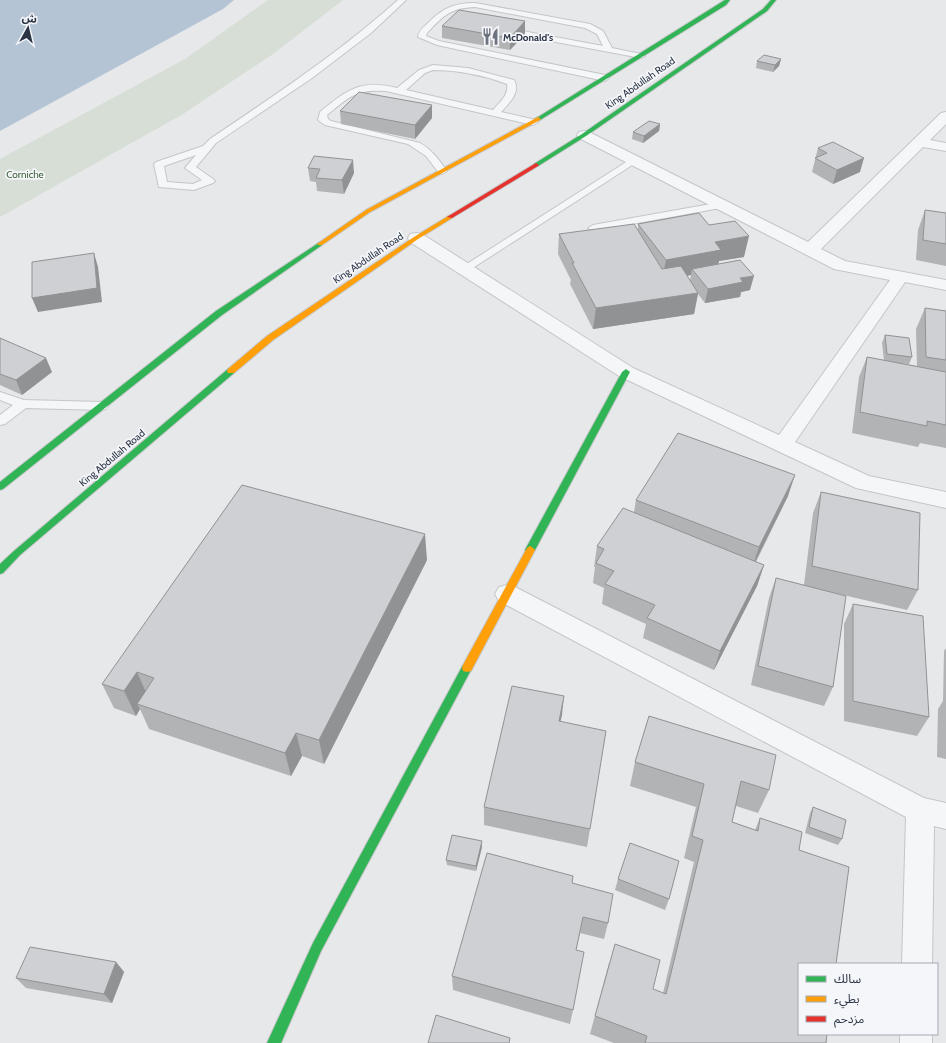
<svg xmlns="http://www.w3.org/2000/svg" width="946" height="1043" viewBox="0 0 946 1043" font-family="Cabin,'Noto Sans Arabic',sans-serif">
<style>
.green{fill:#d6ded6}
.water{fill:#b4c4d5}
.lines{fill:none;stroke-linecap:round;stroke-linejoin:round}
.lane-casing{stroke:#c4c6c8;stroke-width:2}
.street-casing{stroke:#c4c6c8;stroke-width:2}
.fast-casing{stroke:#c4c6c8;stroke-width:2}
.slow-casing{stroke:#c4c6c8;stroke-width:2}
.jam-casing{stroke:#c4c6c8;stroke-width:2}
.lane{fill:#f5f6f7;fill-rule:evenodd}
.street{fill:#f5f6f7;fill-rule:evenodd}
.fast{fill:#30b455;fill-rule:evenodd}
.slow{fill:#ff9f0a;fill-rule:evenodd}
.jam{fill:#e5322d;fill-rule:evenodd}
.wall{fill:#b1b3b5;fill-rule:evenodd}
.shaded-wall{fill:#909294}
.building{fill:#ced0d3;stroke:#909294}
.labels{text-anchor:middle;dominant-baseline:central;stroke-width:3.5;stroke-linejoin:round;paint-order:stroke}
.far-poi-label{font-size:10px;font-weight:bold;fill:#2b3445;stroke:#f4f6f9;text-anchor:start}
.far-street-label{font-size:10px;fill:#2b3445;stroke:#f4f6f9}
.far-park-label{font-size:10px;fill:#3f6138;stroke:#f4f6f9}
</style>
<rect width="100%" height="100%" fill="#e6e8ea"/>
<polygon class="green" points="268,0 343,0 273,54 183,114 0,217 0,159 185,59"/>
<polygon class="water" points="0,0 234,0 223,9 0,131"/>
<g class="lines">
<defs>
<g id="lane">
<path d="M 398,0 L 406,0 L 371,33 L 312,78 L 216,143 L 196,167 L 213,179 L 215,181 L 213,183 L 194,190 L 159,187 L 154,164 L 156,162 L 203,146 L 210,139 C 275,95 339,53 398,0 ZM 196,155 L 185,168 L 202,180 L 193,184 L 167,182 L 164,166 Z"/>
<path d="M 475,3 L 590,24 L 603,31 L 612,48 L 641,54 L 645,56 L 641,58 L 503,32 L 503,28 L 506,28 L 603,46 L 597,34 L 585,28 L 475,7 C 450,8 443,16 427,33 L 426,36 L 439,41 L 605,75 L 609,78 L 605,81 L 437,45 L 418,37 C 419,30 424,27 429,22 C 443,8 455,3 475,3 Z"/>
<path d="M 433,65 L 468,68 L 514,80 C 521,93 509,103 501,112 L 536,120 L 538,122 L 533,125 L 386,91 C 356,89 350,96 327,115 L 328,119 L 331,121 L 420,143 C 432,150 439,160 447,171 L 442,174 L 439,173 L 426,156 L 408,144 L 325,125 L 318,120 L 320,112 C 347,90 360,79 397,88 L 419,70 ZM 433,70 C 458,70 483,75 507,84 C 509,95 500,102 493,110 L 406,90 L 425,73 Z"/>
<polygon points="634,157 637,158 639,160 637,162 468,271 460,271 459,269"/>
<polygon points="722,202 727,205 726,207 593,231 588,228 593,225"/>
<polygon points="0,392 24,400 102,402 106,403 108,406 106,409 102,410 26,408 5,424 0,425 0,415 13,405 0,400"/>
</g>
<g id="street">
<polygon points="946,112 946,124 930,140 946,143 946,151 923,147 821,249 845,261 946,280 946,290 905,282 795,442 869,476 946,492 946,508 856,488 619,376 410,242 408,238 410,234 416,233 422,234 633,368 779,435 890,280 834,269 579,138 577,135 579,132 584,131 589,132 808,242 941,113"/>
<polygon points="507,585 515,587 924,798 946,803 946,829 934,826 932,964 902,964 906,817 499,601 495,594 499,587"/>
<rect x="900" y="1034" width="32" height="9"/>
</g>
<g id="fast">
<polygon points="725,0 730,0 726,5 540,120 535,119"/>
<polygon points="771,0 776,0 767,11 586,136 538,166 534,166 534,164 582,134 763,9"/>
<polygon points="320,242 322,243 322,245 222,315 3,489 0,490 0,482 216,311"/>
<polygon points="231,368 234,369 235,371 234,373 20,555 3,573 0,574 0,564 14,551 228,369"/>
<polygon points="626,369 630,372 535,550 533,552 527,552 525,550 622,372"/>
<polygon points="467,664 471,665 472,668 321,951 281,1043 267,1043 313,943 463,665"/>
</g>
<g id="slow">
<polygon points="538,117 541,119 540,120 370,212 322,245 318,245 317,244 366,210"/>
<polygon points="450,215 453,217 452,218 418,239 273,340 234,373 228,373 227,371 228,369 267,336 414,237"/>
<polygon points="530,546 533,548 535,550 471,671 467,672 463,671 462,668 463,665 527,548"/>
</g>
<polygon id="jam" points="536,163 539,165 538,166 452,218 447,217"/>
</defs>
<use href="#lane" class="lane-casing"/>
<use href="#street" class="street-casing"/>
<use href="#fast" class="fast-casing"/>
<use href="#slow" class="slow-casing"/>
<use href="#jam" class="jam-casing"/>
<use href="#lane" class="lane"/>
<use href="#street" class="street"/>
<use href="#fast" class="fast"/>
<use href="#slow" class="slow"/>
<use href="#jam" class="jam"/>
</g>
<g class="wall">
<polygon points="525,21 525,34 510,50 442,38 442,26"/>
<polygon points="781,59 779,66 773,72 756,68 757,61"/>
<polygon points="340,111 432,118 415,139 341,124"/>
<polygon points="660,124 659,131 643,143 632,139 633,132"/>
<polygon points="818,148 860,172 833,184 812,172"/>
<polygon points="308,168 354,173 344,194 317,191 316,182 310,181"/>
<polygon points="925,210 946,213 946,266 916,260 918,230"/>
<path d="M 638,224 L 709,225 L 744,257 L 719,261 L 718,264 L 750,290 L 741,292 L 740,297 L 705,303 L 698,294 L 694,314 L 593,329 L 570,284 L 571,280 L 558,254 L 559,234 L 638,230 ZM 691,275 L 690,281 L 687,276 Z"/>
<polygon points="925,308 946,311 946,448 920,443 918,447 852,433 859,377 867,357 884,360 882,343 885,335 912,357 909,364 900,363 917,366 916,329"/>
<polygon points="0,338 52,372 22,395 0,385"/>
<polygon points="821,492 918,590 907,610 839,594 833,687 824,706 751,685 769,598 776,578 804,585 813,513"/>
<polygon points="788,496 756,562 764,565 757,586 714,670 643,638 646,624 602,604 604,588 593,583 595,567 594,567 597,546 634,512 636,500"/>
<polygon points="427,560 324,764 302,756 291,776 149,729 140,709 136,716 114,708 102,684"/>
<polygon points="853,604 929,717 917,736 844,721 844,624"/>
<polygon points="946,648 946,759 937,757 938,709 943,701 944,651"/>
<polygon points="562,715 560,721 590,829 587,847 484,825 484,807"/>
<polygon points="649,716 769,790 758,813 736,806 732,822 755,830 760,818 799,850 826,1043 614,1043 590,1034 609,963 653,989 663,993 694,862 684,858 696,807 630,786 635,762"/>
<polygon points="813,807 842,839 838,845 805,833 810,813"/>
<polygon points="482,847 476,871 447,865 446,860"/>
<polygon points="618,879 669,899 665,910 615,890"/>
<polygon points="572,883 608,923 604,939 580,933 576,950 573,1010 570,1024 453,990 452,976"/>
<polygon points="116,962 124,972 112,1003 26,988 16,978"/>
</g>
<g class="shaded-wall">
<polygon points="525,21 525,34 510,50 510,38"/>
<polygon points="781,59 779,66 773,72 775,65"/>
<polygon points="432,105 432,118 415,139 415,125"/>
<polygon points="660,124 659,131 643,143 644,136"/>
<polygon points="864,158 860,172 833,184 837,170"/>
<polygon points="353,160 354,173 344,194 342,180"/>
<polygon points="749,236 744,257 719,261 717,270 692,269 691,275 662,280 666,260 715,242"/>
<polygon points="94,253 98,267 102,302 38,312 32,298"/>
<polygon points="754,276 750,290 741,292 740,297 705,303 708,289 740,278"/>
<polygon points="698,293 694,314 593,329 596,308"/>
<polygon points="46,358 52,372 22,395 16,380"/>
<polygon points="795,475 788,496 752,568 759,547"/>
<polygon points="425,534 427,560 324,764 319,740"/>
<polygon points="764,565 757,586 714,670 720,651"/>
<polygon points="137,672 148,697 137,704 140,709 136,716 124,691"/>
<polygon points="564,696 562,715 556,740 559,721"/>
<polygon points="296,733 302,756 291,776 285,753"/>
<polygon points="482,841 482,847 476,871 476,866"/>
<polygon points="116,962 124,972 112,1003 104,994"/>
</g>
<g class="building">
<polygon points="459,10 525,21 510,38 442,26"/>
<polygon points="764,55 781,59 775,65 757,61"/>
<polygon points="359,92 432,105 415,125 340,111"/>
<polygon points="649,121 660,124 644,136 633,132"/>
<polygon points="833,142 864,158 837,170 815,158 827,153 818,148"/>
<polygon points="314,156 353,160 342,180 316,178 320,169 308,168"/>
<polygon points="925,210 946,213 946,244 923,240"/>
<polygon points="699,213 709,225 735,221 749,236 715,242 721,250 666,260 638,224"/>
<polygon points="634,224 662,269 681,266 698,293 596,308 572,263 574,263 559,234"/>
<polygon points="94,253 97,288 32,298 32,262"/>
<polygon points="740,260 754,276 740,278 743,282 708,289 692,269"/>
<polygon points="925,308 946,311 946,360 926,357"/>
<polygon points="885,335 909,338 912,357 887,354"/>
<polygon points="0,338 46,358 16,380 0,374"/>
<polygon points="867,357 946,372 946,425 927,421 927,426 860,412"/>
<polygon points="678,433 795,475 759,547 636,500"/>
<polygon points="242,485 425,534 319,740 296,733 285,753 137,704 154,678 137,672 124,691 102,684"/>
<polygon points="821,492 920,513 918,590 812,566"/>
<polygon points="623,508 764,565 720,651 647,618 655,605 605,584 614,571 596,563 604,549 597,546"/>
<polygon points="776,578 846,596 833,687 758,666"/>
<polygon points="853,604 923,616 929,717 853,701"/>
<polygon points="512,686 564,696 559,721 606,731 590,829 484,807"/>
<polygon points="649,716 776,755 769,790 741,781 732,822 758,831 760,818 802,832 799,850 849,867 836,964 799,964 799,1034 827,1034 826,1043 645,1043 647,1036 595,1016 615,944 660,960 653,989 666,994 703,840 692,836 704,784 635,762"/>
<polygon points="813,807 846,820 842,839 809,827"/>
<polygon points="452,835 482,841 476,866 446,860"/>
<polygon points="630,843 679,861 669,899 618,879"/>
<polygon points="487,853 573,876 572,883 613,894 608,923 583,917 576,950 584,952 573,1010 452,976"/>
<polygon points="30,947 116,962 104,994 16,978"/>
<polygon points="436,1015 510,1038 509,1043 428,1043"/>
</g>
<defs>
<symbol id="restaurant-bare" viewBox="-9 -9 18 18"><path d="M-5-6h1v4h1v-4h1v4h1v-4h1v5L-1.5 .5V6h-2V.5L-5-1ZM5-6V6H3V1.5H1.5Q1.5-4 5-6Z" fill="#6c737f" stroke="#f4f6f9" stroke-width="2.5" paint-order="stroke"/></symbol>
</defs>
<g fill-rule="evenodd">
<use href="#restaurant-bare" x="478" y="24" width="25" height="25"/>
</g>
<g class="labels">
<g class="far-poi-label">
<text x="503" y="37">McDonald's</text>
</g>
<g class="far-street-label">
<text transform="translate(640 83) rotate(-35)">King Abdullah Road</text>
<text transform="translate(368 258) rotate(-34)">King Abdullah Road</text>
<text transform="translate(112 458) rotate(-40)">King Abdullah Road</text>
</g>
<g class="far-park-label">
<text x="25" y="174">Corniche</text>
</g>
</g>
<rect x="798" y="963" width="140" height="72" fill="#f4f6f9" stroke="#a4a8b1"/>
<rect x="806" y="976" width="20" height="6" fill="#30b455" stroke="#a4a8b1"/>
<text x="834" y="983" font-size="12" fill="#2b3445">سالك</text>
<rect x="806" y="996" width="20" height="6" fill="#ff9f0a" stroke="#a4a8b1"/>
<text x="834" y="1003" font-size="12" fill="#2b3445">بطيء</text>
<rect x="806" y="1016" width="20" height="6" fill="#e5322d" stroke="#a4a8b1"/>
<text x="834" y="1023" font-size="12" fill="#2b3445">مزدحم</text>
<g transform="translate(28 28) rotate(8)" stroke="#f4f6f9" stroke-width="3" paint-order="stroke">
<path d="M0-3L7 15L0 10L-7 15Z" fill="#2b3445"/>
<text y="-6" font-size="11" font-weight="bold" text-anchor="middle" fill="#2b3445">ش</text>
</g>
</svg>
